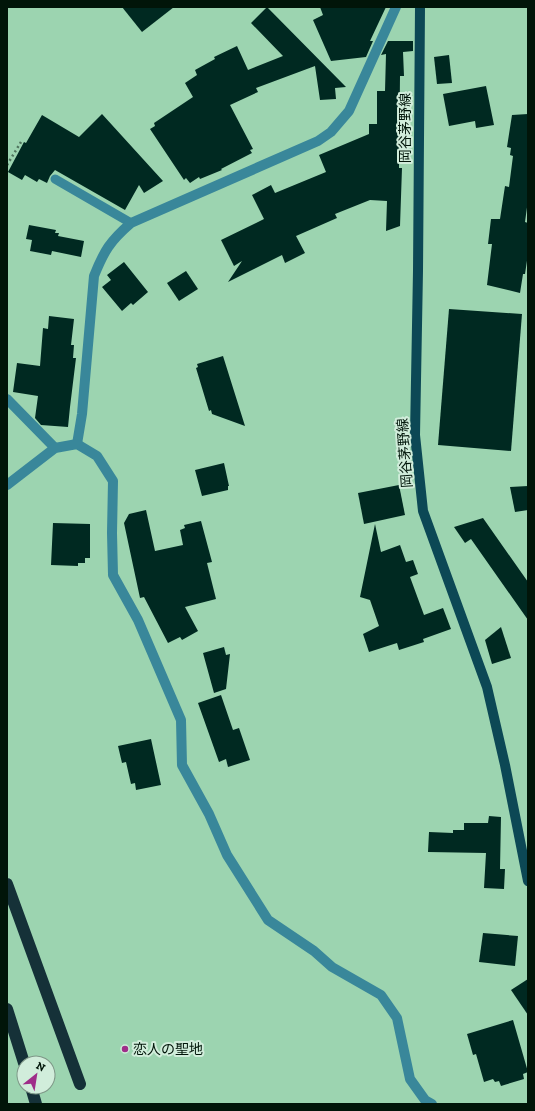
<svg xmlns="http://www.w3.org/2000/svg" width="535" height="1111" viewBox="0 0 535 1111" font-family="'Zilla Slab','Noto Sans JP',serif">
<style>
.building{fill:#002921}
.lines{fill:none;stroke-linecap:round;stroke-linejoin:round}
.path{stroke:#4e735c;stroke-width:2.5;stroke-dasharray:2 3;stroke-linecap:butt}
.lane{stroke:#39879a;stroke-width:9}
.street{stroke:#39879a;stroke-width:10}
.primary{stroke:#0c4855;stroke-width:10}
.highway{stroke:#153138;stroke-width:12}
.poi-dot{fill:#9f2d89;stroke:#d1eddb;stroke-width:1.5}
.labels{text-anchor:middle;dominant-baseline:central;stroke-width:4;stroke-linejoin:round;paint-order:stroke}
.street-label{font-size:14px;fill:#011509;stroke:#d1eddb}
.poi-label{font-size:14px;fill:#011509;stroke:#d1eddb;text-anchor:start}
</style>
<rect width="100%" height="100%" fill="#9cd4b0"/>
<g class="building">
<polygon points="122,7 174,7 142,32"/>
<polygon points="267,7 346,87 335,88 336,99 320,100 315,66 256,88 258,92 230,105 253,149 250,150 252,153 221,169 222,170 200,179 199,177 190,183 186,178 184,180 150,129 155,126 154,123 193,97 185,83 197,75 195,70 215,59 214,57 237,46 248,70 283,56 251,23"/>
<polygon points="320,7 386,7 370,41 373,41 366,57 331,61 313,20 323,15"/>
<polygon points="388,41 413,41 413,51 403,52 404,76 400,76 399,168 402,168 400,226 386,231 387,201 370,200 335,214 337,218 296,236 305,253 285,263 282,255 228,282 242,261 234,266 221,240 264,219 252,195 271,185 275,193 326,172 319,155 369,134 369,124 377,124 377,91 385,91 386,54 381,55"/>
<polygon points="449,55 452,83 437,84 434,57"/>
<polygon points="486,86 494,125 476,128 475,121 449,126 443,94"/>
<polygon points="102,114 163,181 144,193 139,185 125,210 55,170 50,176 47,183 39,179 37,182 25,175 22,180 8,172 24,142 26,143 42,115 79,137"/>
<polygon points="528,114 528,200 525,222 528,223 528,254 525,274 523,274 520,293 487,285 492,244 488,244 491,219 500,219 505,186 509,187 513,156 510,155 511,148 507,147 512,115"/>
<polygon points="29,225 56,230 55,233 59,233 58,236 84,241 81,257 52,251 51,255 30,251 32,240 26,239"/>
<polygon points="124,262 148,292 133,305 131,303 122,311 102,287 111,280 107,275"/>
<polygon points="186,271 198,289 179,301 167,283"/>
<polygon points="449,309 522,314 511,451 438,445"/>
<polygon points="49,316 74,319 71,345 74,345 73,358 76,358 70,407 68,427 41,425 35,418 38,396 13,392 17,363 40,366 43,328 48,329"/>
<polygon points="223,356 245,426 212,414 211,410 209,411 196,368 198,367 197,364"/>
<polygon points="224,463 229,486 228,486 228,490 202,496 195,470"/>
<polygon points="399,485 405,515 364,524 358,493"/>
<polygon points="528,486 528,510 515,512 510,487"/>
<polygon points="146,510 155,551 183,545 180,530 185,528 184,525 201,521 212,562 207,563 216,599 185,607 198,631 182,640 180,637 168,643 144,597 140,598 124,523 129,514"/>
<polygon points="483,518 528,582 528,620 471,539 465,543 454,527"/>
<polygon points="53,523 90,524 90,558 85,558 85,563 78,563 78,566 51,565"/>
<polygon points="375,524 381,552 400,545 406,562 413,560 418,574 410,577 424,615 443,608 451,629 423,639 424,642 399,650 397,643 369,652 363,634 379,626 370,600 360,597"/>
<polygon points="501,627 511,658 492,664 485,640"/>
<polygon points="224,647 226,655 230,654 226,689 214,693 203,653"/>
<polygon points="221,695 233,730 239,728 250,760 228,767 226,759 219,762 198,703"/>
<polygon points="151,739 161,785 136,790 135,783 131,784 126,762 122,763 118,746"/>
<polygon points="489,816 501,817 500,869 505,869 504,889 484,888 486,853 428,852 429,832 453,833 453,830 464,830 464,823 488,823"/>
<polygon points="483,933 518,936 515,966 479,962"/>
<polygon points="528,979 528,1015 511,990"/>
<polygon points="513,1020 528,1072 523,1074 524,1079 501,1086 499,1081 495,1082 493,1079 484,1082 476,1054 473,1055 467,1034"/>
</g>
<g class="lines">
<polyline class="path" points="7,165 21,142"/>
<polyline class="lane" points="55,179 131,223"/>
<g class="street">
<polyline points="7,399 55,448"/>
<path d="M 77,444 L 82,414 L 94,276 C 104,251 110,241 131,223 L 318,141 L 331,132 L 349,111 L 396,7"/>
<polyline points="7,485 55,448 77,444 97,456 113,481 112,533 113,575 138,620 181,720 182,765 209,814 227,855 268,920 314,951 332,967 381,995 397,1018 410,1079 425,1100 432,1104"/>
</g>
<polyline class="primary" points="420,7 418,271 415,435 423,511 487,687 505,765 528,881"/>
<g class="highway">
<polyline points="7,884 80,1084"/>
<polyline points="7,1009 24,1063"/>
<polyline points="31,1087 36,1104"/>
</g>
</g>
<circle class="poi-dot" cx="125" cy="1049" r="4"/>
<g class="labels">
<g class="street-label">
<text transform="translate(405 128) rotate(-90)">岡谷茅野線</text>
<text transform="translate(405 453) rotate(-94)">岡谷茅野線</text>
</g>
<g class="poi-label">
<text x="133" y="1049">恋人の聖地</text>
</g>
</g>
<rect width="535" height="1111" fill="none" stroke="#011509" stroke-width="16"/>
<g transform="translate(36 1075) rotate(30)"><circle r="19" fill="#d1eddb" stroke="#7e9787"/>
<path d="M0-3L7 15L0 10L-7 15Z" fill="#9f2d89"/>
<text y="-6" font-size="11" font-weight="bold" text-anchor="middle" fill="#011509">N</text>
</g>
</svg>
